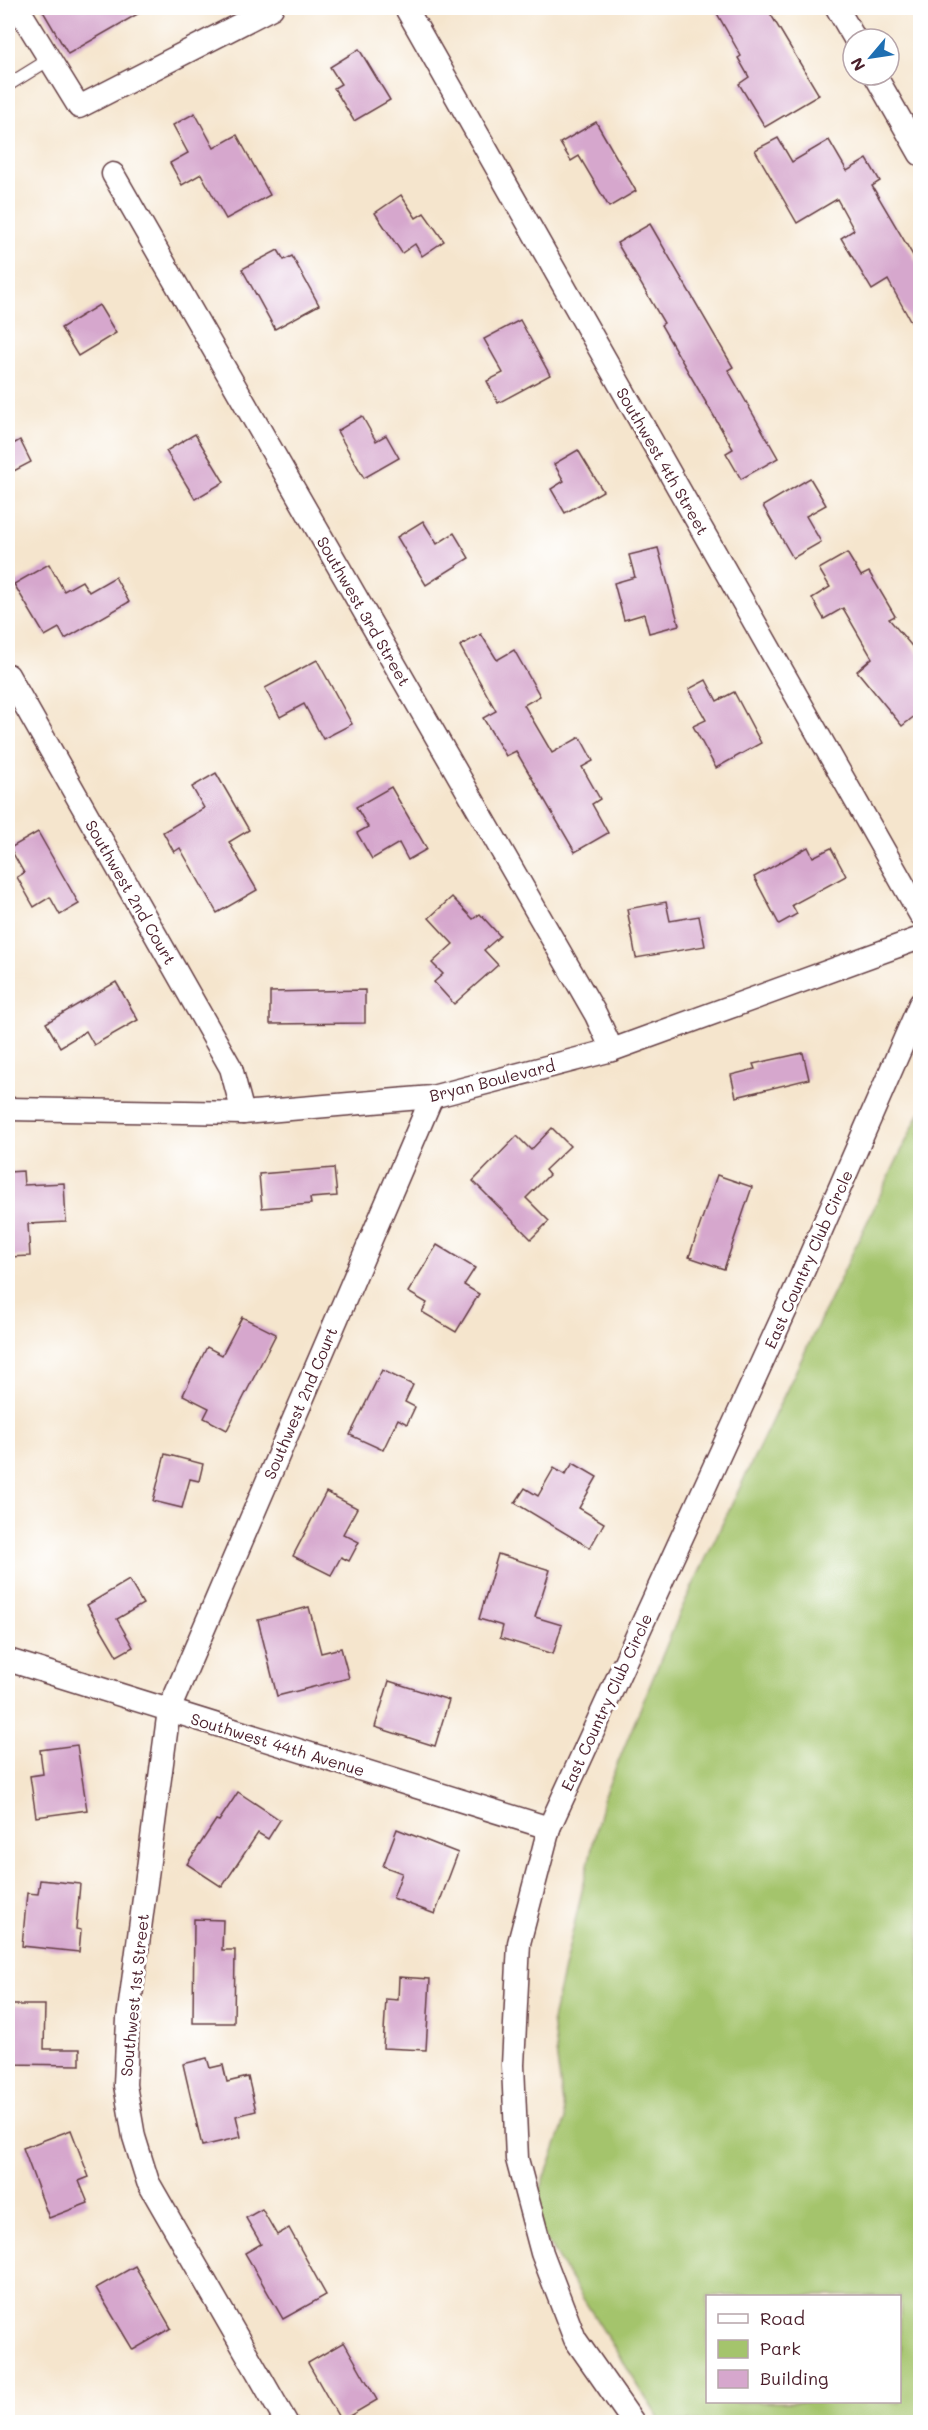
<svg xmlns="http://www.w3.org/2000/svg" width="928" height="2430" viewBox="0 0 928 2430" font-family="Mali,sans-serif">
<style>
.green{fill:#a4c46c;stroke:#77724c;stroke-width:1.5;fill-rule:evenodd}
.building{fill:#d6a7cd}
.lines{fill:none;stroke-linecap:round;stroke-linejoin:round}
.service-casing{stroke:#643d43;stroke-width:14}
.minor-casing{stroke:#643d43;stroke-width:25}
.service{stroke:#fff;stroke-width:12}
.minor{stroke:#fff;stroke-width:22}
.labels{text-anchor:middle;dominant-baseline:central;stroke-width:6;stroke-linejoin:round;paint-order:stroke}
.street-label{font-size:16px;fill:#4a1f2b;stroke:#fff}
</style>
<rect width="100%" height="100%" fill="#fff"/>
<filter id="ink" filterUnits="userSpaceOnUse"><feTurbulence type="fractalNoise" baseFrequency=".0167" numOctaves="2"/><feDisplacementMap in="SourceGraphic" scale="12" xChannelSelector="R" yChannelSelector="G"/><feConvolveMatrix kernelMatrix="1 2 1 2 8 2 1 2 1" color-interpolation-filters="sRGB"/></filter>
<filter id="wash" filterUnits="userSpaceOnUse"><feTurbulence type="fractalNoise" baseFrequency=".008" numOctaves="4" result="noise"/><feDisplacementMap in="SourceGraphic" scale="24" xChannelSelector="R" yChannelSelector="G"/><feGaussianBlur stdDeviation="1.35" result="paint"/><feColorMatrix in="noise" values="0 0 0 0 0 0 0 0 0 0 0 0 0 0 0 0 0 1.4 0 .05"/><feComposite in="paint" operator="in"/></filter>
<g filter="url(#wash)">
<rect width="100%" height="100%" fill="#f5e5cd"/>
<path class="green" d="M 920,1112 L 920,2422 L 661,2422 L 531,2216 L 565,2121 L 552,2020 L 604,1796 L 682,1608 ZM 708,2296 L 900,2296 L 900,2402 L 708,2402 Z"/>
<g id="blocks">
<g class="building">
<polygon points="41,8 148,8 68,54"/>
<polygon points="714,8 767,8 819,95 765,127 739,84 749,77 738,58 741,56"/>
<polygon points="359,49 390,100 354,121 334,88 341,84 330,67"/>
<polygon points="195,113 214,148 237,135 270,195 226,219 201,174 182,185 170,163 188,153 173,125"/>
<polygon points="596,122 636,191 609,207 579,156 571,161 560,143"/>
<polygon points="778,138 792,162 829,140 847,171 867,159 880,181 872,186 921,269 921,340 888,280 872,290 841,238 854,230 837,199 797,223 755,150"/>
<polygon points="401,195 416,218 424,213 444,241 422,256 415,244 402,253 375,213"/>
<polygon points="650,224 733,367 728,370 778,458 741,479 726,453 733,449 661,325 664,323 617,243"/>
<polygon points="278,250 284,260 292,256 319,305 275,329 242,269"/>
<polygon points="99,305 116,333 78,356 61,328"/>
<polygon points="520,320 550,375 498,403 487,381 503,373 484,339"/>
<polygon points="362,416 376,441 386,435 399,458 364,478 337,431"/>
<polygon points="195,434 224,482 195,499 166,451"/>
<polygon points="20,440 31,462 8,474 8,447"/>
<polygon points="578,450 603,491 565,513 551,489 564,481 554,464"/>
<polygon points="810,478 826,505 806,516 821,542 793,558 763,506"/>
<polygon points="423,521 437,544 454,533 469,558 426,585 397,537"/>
<polygon points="658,548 679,625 649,633 644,614 624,620 614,583 635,577 629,555"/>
<polygon points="847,553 861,576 869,572 895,616 889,619 921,657 921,711 902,726 857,671 872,658 843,608 824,619 812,598 830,587 819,569"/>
<polygon points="49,564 64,591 82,581 89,592 115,577 129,602 65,639 59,628 45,636 14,584"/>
<polygon points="481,634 497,660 514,650 540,696 524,705 552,753 580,737 593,761 582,767 600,799 592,804 608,833 575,852 516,751 506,756 483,718 496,711 460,646"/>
<polygon points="317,660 352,724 323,739 304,704 280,717 265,688"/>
<polygon points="706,680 717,701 734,692 761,743 716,768 693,726 706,720 689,689"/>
<polygon points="216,773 249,830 229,842 257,890 217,913 180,848 174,852 163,832 204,808 192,787"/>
<polygon points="391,787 427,849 408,860 399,843 372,859 357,833 368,827 356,807"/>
<polygon points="38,832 79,904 60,915 50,897 34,907 17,877 24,873 10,848"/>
<polygon points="808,847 813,857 831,848 846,876 792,905 797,914 779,924 754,877"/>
<polygon points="452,897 473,919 480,914 500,936 484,950 498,965 454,1004 434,982 443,974 432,963 453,944 429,918"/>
<polygon points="666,902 670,921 699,916 705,946 636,958 627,909"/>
<polygon points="116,982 138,1020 94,1045 86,1031 60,1047 46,1023"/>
<polygon points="365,990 365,1023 270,1024 270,992"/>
<polygon points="803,1053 809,1079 736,1097 731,1075 755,1069 753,1064"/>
<polygon points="552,1128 570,1146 545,1170 549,1175 526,1198 549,1221 531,1239 473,1181 517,1136 531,1150"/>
<polygon points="334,1168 337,1196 310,1198 311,1204 262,1208 259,1174"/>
<polygon points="23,1171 24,1185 64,1183 66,1222 28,1224 30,1256 8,1257 8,1172"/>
<polygon points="717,1175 752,1187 724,1269 689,1257"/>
<polygon points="437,1245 475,1268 464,1285 479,1294 456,1332 422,1312 427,1303 408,1292"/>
<polygon points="242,1317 276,1334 227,1430 204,1418 209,1408 183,1395 207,1347 222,1355"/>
<polygon points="382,1370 413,1385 405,1402 415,1407 407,1424 398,1419 383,1450 350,1435"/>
<polygon points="165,1454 203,1464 199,1481 190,1479 182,1508 153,1501"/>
<polygon points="573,1463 597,1477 579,1508 604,1523 590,1548 515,1503 525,1488 538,1496 554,1468 565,1475"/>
<polygon points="326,1492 357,1508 343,1534 359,1542 349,1561 341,1557 331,1575 293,1556"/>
<polygon points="498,1554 550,1570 535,1617 562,1625 553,1654 500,1638 503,1626 479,1619"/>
<polygon points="129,1580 143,1604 117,1619 133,1647 117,1656 87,1605"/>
<polygon points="309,1607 321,1653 341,1648 349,1678 277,1696 258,1620"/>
<polygon points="389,1681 449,1700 435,1746 375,1727"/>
<polygon points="77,1745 87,1810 36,1817 30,1776 43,1774 40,1750"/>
<polygon points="238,1792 280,1820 268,1839 258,1833 222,1887 187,1864 216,1820 219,1821"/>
<polygon points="397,1829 458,1853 435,1914 393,1898 402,1873 383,1866"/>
<polygon points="40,1880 80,1884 76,1929 81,1930 79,1952 22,1946 27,1893 38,1894"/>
<polygon points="194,1919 223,1920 222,1950 235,1950 234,2023 193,2023"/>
<polygon points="399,1977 430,1979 426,2050 383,2048 386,1999 398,2000"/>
<polygon points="8,2005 45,2005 44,2049 80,2049 80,2065 8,2064"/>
<polygon points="207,2058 210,2068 223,2065 227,2082 248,2077 256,2111 236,2116 241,2137 202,2146 183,2064"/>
<polygon points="71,2130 89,2177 79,2181 88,2203 49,2218 23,2148"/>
<polygon points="262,2209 277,2235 289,2228 326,2295 283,2319 245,2253 261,2244 246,2218"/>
<polygon points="135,2266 171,2328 133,2350 96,2288"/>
<polygon points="344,2342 377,2400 341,2421 308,2363"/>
</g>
</g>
</g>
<g filter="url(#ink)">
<use href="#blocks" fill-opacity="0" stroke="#643d43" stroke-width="1.5"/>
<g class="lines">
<defs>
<polyline id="service" points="8,85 50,59"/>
<g id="minor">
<polyline points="18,8 79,107 272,8"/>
<polyline points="406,8 920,914"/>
<polyline points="837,8 855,39"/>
<polyline points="875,75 920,154"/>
<polyline points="113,174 596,1015 612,1050"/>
<polyline points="8,675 231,1068 243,1113"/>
<polyline points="8,1109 243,1113 432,1097 612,1050 920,938"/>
<polyline points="8,1660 549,1828"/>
<polyline points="286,2422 148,2182 134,2137 125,2085 128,2019 169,1710 432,1097"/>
<polyline points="633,2422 575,2339 542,2253 517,2159 513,2065 519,1943 549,1828 799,1281 920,1004"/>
</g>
</defs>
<use href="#service" class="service-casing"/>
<use href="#minor" class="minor-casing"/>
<use href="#service" class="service"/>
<use href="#minor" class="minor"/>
</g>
</g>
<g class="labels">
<g class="street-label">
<text transform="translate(663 461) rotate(60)">Southwest 4th Street</text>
<text transform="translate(364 611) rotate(60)">Southwest 3rd Street</text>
<text transform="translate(131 892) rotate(60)">Southwest 2nd Court</text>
<text transform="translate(492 1080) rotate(-14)">Bryan Boulevard</text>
<text transform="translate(808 1259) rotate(-66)">East Country Club Circle</text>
<text transform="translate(300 1403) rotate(-67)">Southwest 2nd Court</text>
<text transform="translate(606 1702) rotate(-65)">East Country Club Circle</text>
<text transform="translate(278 1744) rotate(17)">Southwest 44th Avenue</text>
<text transform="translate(134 1995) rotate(-84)">Southwest 1st Street</text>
</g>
</g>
<rect width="928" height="2430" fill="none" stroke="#fff" stroke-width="30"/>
<rect x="706" y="2295" width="195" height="108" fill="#ffffff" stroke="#b7a5aa" stroke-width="1.5"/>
<rect x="718" y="2314" width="30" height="9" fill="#ffffff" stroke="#b7a5aa" stroke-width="1.5"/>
<text x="760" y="2325" font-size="18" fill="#4a1f2b">Road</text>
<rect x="718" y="2340" width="30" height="18" fill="#a4c46c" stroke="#b7a5aa" stroke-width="1.5"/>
<text x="760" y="2355" font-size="18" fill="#4a1f2b">Park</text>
<rect x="718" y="2370" width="30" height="18" fill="#d6a7cd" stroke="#b7a5aa" stroke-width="1.5"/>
<text x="760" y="2385" font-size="18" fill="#4a1f2b">Building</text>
<g transform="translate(871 57) rotate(241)"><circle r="28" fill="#ffffff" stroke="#b7a5aa" stroke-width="1.5"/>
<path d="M0-4.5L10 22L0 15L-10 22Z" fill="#1f6fb2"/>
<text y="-9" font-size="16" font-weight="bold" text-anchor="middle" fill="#4a1f2b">N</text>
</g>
</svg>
